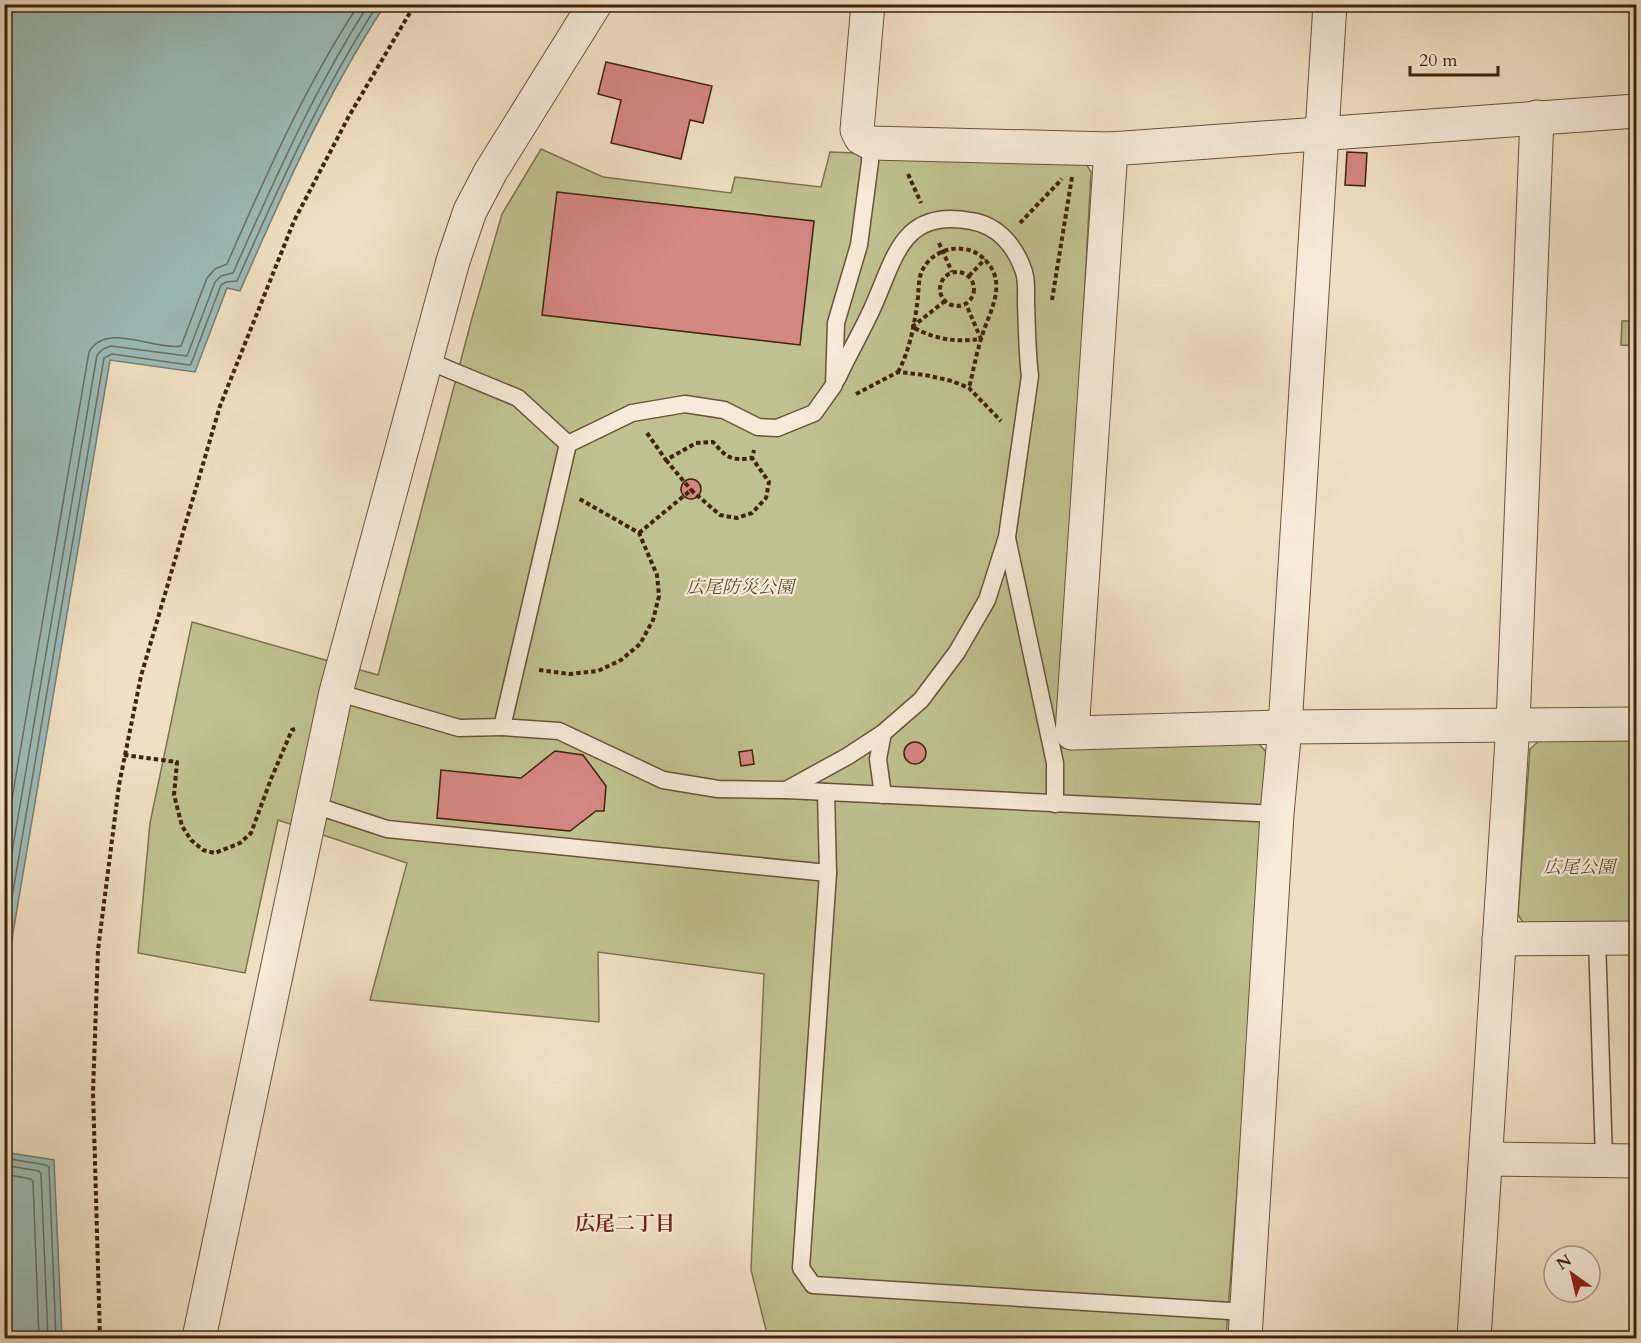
<svg xmlns="http://www.w3.org/2000/svg" width="1641" height="1343" viewBox="0 0 1641 1343" font-family="Cardo,'Noto Serif JP',serif">
<style>
.green{fill:#bfc190;stroke:#7f724e;stroke-width:1.5}
.water{fill:#9bbcb8;stroke:#767f73;stroke-width:1.5}
.lines{fill:none;stroke-linecap:round;stroke-linejoin:round}
.shore{stroke:#6d7062;stroke-width:1.5}
.building{fill:#d58782;stroke:#3f230b;stroke-width:1.5}
.service-casing{stroke:#6b5239;stroke-width:19}
.minor-casing{stroke:#6b5239;stroke-width:35}
.tertiary-casing{stroke:#6b5239;stroke-width:35}
.path{stroke:#3f230b;stroke-width:4;stroke-dasharray:4.5 3;stroke-linecap:butt}
.service{stroke:#f5ebd8;stroke-width:16}
.minor{stroke:#f5ebd8;stroke-width:33}
.tertiary{stroke:#f5ebd8;stroke-width:33}
.labels{text-anchor:middle;dominant-baseline:central;stroke-width:4.5;stroke-linejoin:round;paint-order:stroke}
.park-label{font-size:18px;font-style:italic;fill:#5f4a2c;stroke:#f5ebd8}
.neighbourhood-label{font-size:20px;font-weight:bold;fill:#7a1f14;stroke:#f5ebd8}
</style>
<rect width="100%" height="100%" fill="#f0e0c3"/>
<filter id="stains"><feTurbulence type="fractalNoise" baseFrequency=".00333" numOctaves="4"/><feColorMatrix values="0 0 0 0 .2 0 0 0 0 .09 0 0 0 0 .02 0 0 0 .5 -.17"/></filter>
<radialGradient id="worn" r=".72"><stop offset=".6" stop-color="#630" stop-opacity="0"/><stop offset="1" stop-color="#630" stop-opacity=".3"/></radialGradient>
<g class="green">
<polygon points="541,149 603,177 731,193 735,177 821,187 830,152 1085,162 1091,172 1060,748 1258,743 1270,756 1226,1338 768,1338 751,1270 764,974 598,952 599,1022 370,1000 407,863 278,820 245,973 138,953 150,823 192,622 378,675 472,318 502,214"/>
<polygon points="1622,321 1636,321 1636,346 1621,345"/>
<polygon points="1636,740 1636,925 1525,925 1518,915 1530,749 1539,741"/>
</g>
<g class="water">
<path d="M 5,4 L 385,5 C 326,95 283,192 240,291 L 227,288 L 195,372 L 110,360 L 5,980 Z"/>
<polygon points="4,1152 54,1160 62,1338 5,1338"/>
</g>
<g class="lines">
<g class="shore">
<path d="M 4,845 L 89,352 C 107,321 154,351 181,346 L 207,278 L 215,269 L 227,264 C 266,175 305,86 359,4"/>
<path d="M 4,899 L 97,355 L 103,349 L 111,346 L 187,356 L 215,282 L 221,276 L 233,273 C 274,181 314,89 369,4"/>
<path d="M 4,944 L 104,358 L 112,354 L 189,365 L 191,364 L 221,285 L 226,282 L 237,281 C 279,186 321,92 378,4"/>
<polyline points="4,1158 46,1165 49,1167 56,1338"/>
<polyline points="4,1165 39,1171 41,1174 48,1338"/>
<polyline points="4,1174 31,1179 33,1181 39,1338"/>
</g>
</g>
<g class="building">
<polygon points="606,62 712,86 703,123 690,120 681,159 611,143 621,100 598,94"/>
<polygon points="1347,152 1367,153 1365,186 1345,185"/>
<polygon points="557,192 814,221 800,345 542,315"/>
<circle cx="691" cy="489" r="10"/>
<circle cx="915" cy="753" r="11"/>
<polygon points="752,750 754,764 741,766 739,752"/>
<polygon points="555,751 583,755 606,786 604,811 596,811 570,831 437,818 441,770 521,778"/>
</g>
<g class="lines">
<defs>
<g id="service">
<polyline points="871,143 870,162 859,245 836,323 834,385 814,413 777,428 758,427 724,410 685,404 632,413 568,444 502,727 559,731 663,780 718,789 786,790 1277,814"/>
<polyline points="426,360 518,398 568,444"/>
<polyline points="1007,538 1055,763 1055,804"/>
<polyline points="336,692 459,728 502,727"/>
<path d="M 786,790 L 848,756 L 883,733 L 921,700 L 957,652 L 987,600 L 1007,537 L 1030,376 C 1027,352 1027,328 1026,303 C 1026,294 1027,281 1024,272 C 1016,247 998,225 971,221 C 901,208 895,259 872,309 C 861,333 848,355 837,379"/>
<polyline points="826,792 828,873 801,1268 813,1285 1246,1312"/>
<polyline points="883,795 878,759 883,733"/>
<polyline points="311,804 387,829 828,873"/>
<polyline points="1597,938 1604,1160"/>
</g>
<g id="minor">
<polyline points="868,4 857,130 861,138 871,143 1111,149 1636,111"/>
<polyline points="1111,149 1072,733 1285,727 1636,724"/>
<polyline points="1499,939 1636,938"/>
<polyline points="1486,1159 1636,1161"/>
<polyline points="1245,1338 1277,814 1285,727 1330,4"/>
<polyline points="1474,1338 1513,724 1537,117"/>
</g>
<polyline id="tertiary" points="199,1338 336,692 453,261 470,211 491,171 595,4"/>
</defs>
<use href="#service" class="service-casing"/>
<use href="#minor" class="minor-casing"/>
<use href="#tertiary" class="tertiary-casing"/>
<g class="path">
<polyline points="908,174 921,203"/>
<polyline points="1020,223 1062,179"/>
<polyline points="939,243 952,272"/>
<circle cx="957" cy="289" r="17"/>
<polyline points="969,276 985,259"/>
<polyline points="1052,300 1072,177"/>
<path d="M 945,301 L 912,327 C 938,340 953,342 981,339 L 966,304"/>
<path d="M 898,372 C 910,350 915,322 918,297 C 919,284 918,274 927,263 C 936,252 950,247 964,249 C 973,250 981,255 987,262 C 1008,286 988,314 981,339 C 976,355 973,372 969,388"/>
<polyline points="856,394 898,372 925,375 952,381 969,388 1001,421"/>
<path d="M 647,433 L 666,460 L 696,443 L 713,442 C 727,458 731,461 752,458"/>
<polyline points="666,460 691,490"/>
<polyline points="639,533 691,490 720,515 737,518 752,513 766,498 769,482 752,458 754,450"/>
<polyline points="539,670 570,674 598,671 621,660 640,644 653,620 659,596 657,575 639,533 578,498"/>
<polyline points="124,755 177,762 174,795 182,826 191,840 203,850 215,853 240,843 251,833 271,779 292,730 295,729"/>
<polyline points="100,1338 93,1092 98,950 119,785 141,676 220,406 294,221 349,116 415,4"/>
</g>
<use href="#service" class="service"/>
<use href="#minor" class="minor"/>
<use href="#tertiary" class="tertiary"/>
</g>
<g class="labels">
<g class="park-label">
<text x="740" y="587">広尾防災公園</text>
<text x="1579" y="867">広尾公園</text>
</g>
<g class="neighbourhood-label">
<text x="625" y="1223">広尾二丁目</text>
</g>
</g>
<rect width="1641" height="1343" fill="none" stroke="#f0e0c3" stroke-width="24"/>
<rect x="6" y="6" width="1629" height="1331" fill="none" stroke="#3f230b" stroke-width="3"/>
<rect x="12" y="12" width="1617" height="1319" fill="none" stroke="#3f230b" stroke-width="1.5"/>
<g transform="translate(1572 1274) rotate(326)"><circle r="28" fill="#f5ebd8" stroke="#ac9b86" stroke-width="1.5"/>
<path d="M0-4.5L10 22L0 15L-10 22Z" fill="#8f2418"/>
<text y="-9" font-size="16" font-weight="bold" text-anchor="middle" fill="#3f230b">N</text>
</g>
<path d="M1410 66v9h88v-9" fill="none" stroke="#3f230b" stroke-width="3"/>
<text x="1419" y="66" font-size="18" fill="#3f230b" stroke="#f5ebd8" stroke-width="4.5" paint-order="stroke">20 m</text>
<rect width="100%" height="100%" filter="url(#stains)"/>
<rect width="100%" height="100%" fill="url(#worn)"/>
</svg>
